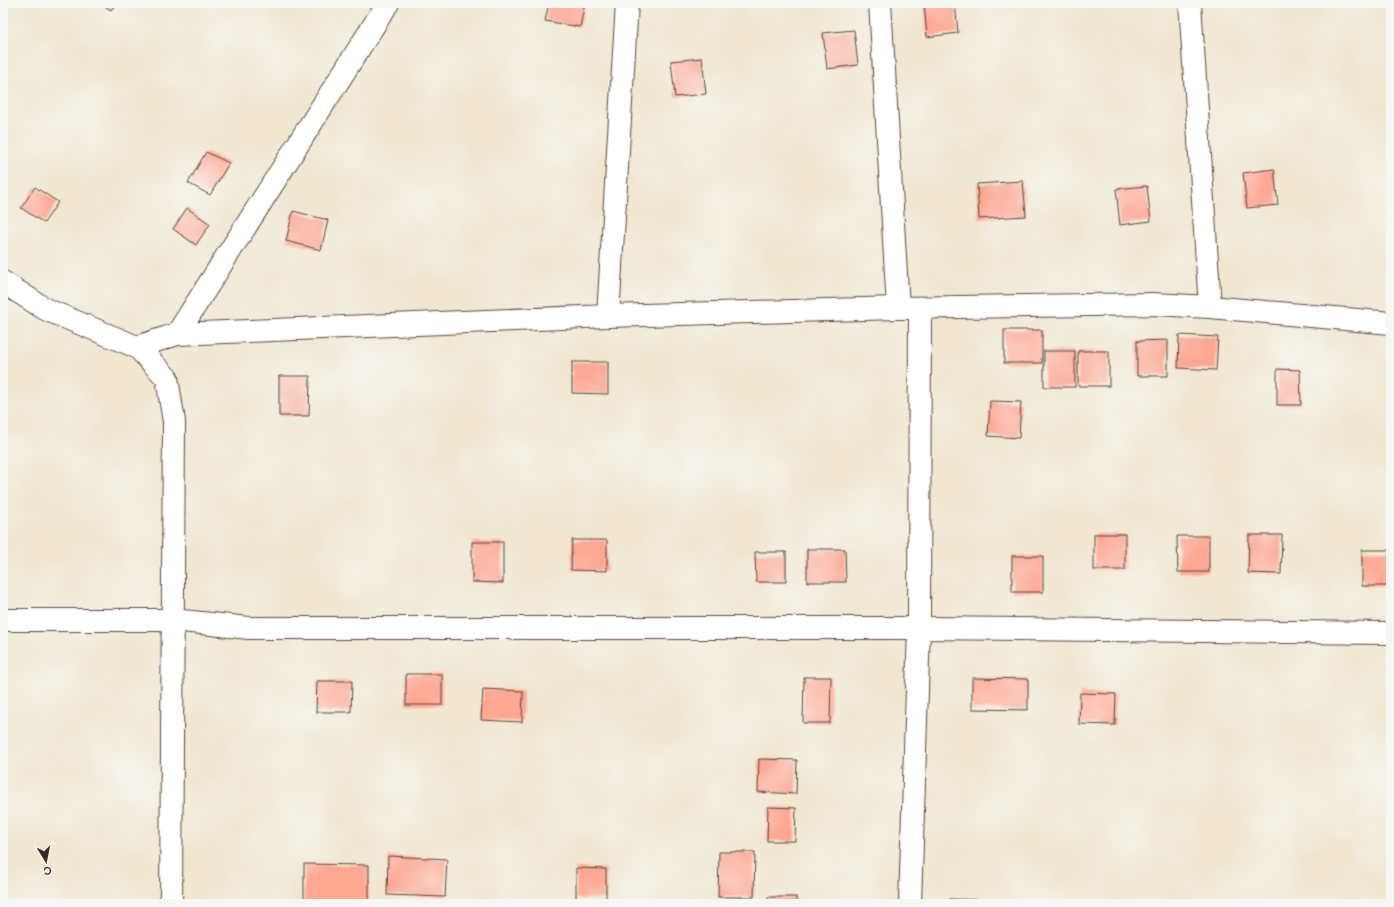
<svg xmlns="http://www.w3.org/2000/svg" width="1394" height="907" viewBox="0 0 1394 907" font-family="'Balsamiq Sans',sans-serif">
<style>
.building{fill:#fea894}
.lines{fill:none;stroke-linecap:round;stroke-linejoin:round}
.street-casing{stroke:#564639;stroke-width:24}
.street{stroke:#fff;stroke-width:22}
</style>
<rect width="100%" height="100%" fill="#f6f6f2"/>
<filter id="ink" filterUnits="userSpaceOnUse"><feTurbulence type="fractalNoise" baseFrequency=".025" numOctaves="2"/><feDisplacementMap in="SourceGraphic" scale="8" xChannelSelector="R" yChannelSelector="G"/><feConvolveMatrix kernelMatrix="1 2 1 2 8 2 1 2 1" color-interpolation-filters="sRGB"/></filter>
<filter id="wash" filterUnits="userSpaceOnUse"><feTurbulence type="fractalNoise" baseFrequency=".012" numOctaves="4" result="noise"/><feDisplacementMap in="SourceGraphic" scale="16" xChannelSelector="R" yChannelSelector="G"/><feGaussianBlur stdDeviation="0.9" result="paint"/><feColorMatrix in="noise" values="0 0 0 0 0 0 0 0 0 0 0 0 0 0 0 0 0 1.4 0 .05"/><feComposite in="paint" operator="in"/></filter>
<g filter="url(#wash)">
<rect width="100%" height="100%" fill="#f1e7d1"/>
<g id="blocks">
<g class="building">
<polygon points="100,3 116,3 111,10"/>
<polygon points="549,3 585,3 580,27 545,21"/>
<polygon points="924,3 955,3 958,33 927,37"/>
<polygon points="854,30 858,65 827,69 823,33"/>
<polygon points="702,58 706,94 675,97 671,61"/>
<polygon points="206,152 229,163 210,195 188,183"/>
<polygon points="1274,169 1278,205 1247,208 1243,173"/>
<polygon points="1023,181 1026,216 979,219 977,184"/>
<polygon points="1147,186 1151,221 1120,225 1116,189"/>
<polygon points="35,187 58,202 44,223 21,208"/>
<polygon points="187,208 210,224 196,245 173,229"/>
<polygon points="293,211 328,220 321,250 286,241"/>
<rect x="1004" y="330" width="38" height="33"/>
<polygon points="1179,335 1218,337 1216,370 1178,368"/>
<polygon points="1168,340 1168,376 1137,376 1137,341"/>
<rect x="1044" y="351" width="31" height="36"/>
<rect x="1078" y="351" width="31" height="35"/>
<polygon points="572,362 608,362 608,394 572,393"/>
<polygon points="1277,369 1300,370 1301,405 1277,405"/>
<polygon points="279,376 310,376 309,416 279,416"/>
<polygon points="990,401 1021,402 1019,438 988,436"/>
<rect x="1094" y="534" width="31" height="36"/>
<polygon points="1249,535 1282,535 1281,574 1248,573"/>
<polygon points="1177,536 1209,536 1209,572 1178,572"/>
<polygon points="572,540 607,540 607,571 571,570"/>
<polygon points="472,542 503,542 503,583 472,582"/>
<polygon points="807,549 845,549 846,582 807,582"/>
<rect x="1362" y="550" width="29" height="36"/>
<polygon points="755,552 786,552 786,582 756,582"/>
<rect x="1012" y="556" width="31" height="36"/>
<rect x="406" y="674" width="36" height="31"/>
<polygon points="804,677 831,677 830,723 803,723"/>
<polygon points="972,678 1028,679 1028,710 972,709"/>
<polygon points="317,681 352,681 351,712 316,712"/>
<polygon points="483,689 523,691 522,722 481,720"/>
<polygon points="1080,693 1116,694 1115,725 1079,724"/>
<polygon points="759,759 797,760 796,794 758,792"/>
<polygon points="768,807 796,808 795,841 767,841"/>
<polygon points="719,852 755,852 754,897 718,897"/>
<polygon points="388,856 447,859 445,897 387,895"/>
<polygon points="304,864 369,865 369,904 304,904"/>
<polygon points="576,868 606,869 606,899 576,899"/>
<rect x="768" y="897" width="28" height="7"/>
<polygon points="950,899 986,900 986,904 950,904"/>
</g>
</g>
</g>
<g filter="url(#ink)">
<use href="#blocks" fill-opacity="0" stroke="#564639" stroke-width="1"/>
<g class="lines">
<defs>
<g id="street">
<polyline points="880,3 898,308"/>
<polyline points="1190,3 1210,307"/>
<polyline points="3,282 45,309 137,347 177,334 608,316 898,308 1154,304 1210,307 1391,323"/>
<polyline points="608,316 627,3"/>
<polyline points="177,334 388,3"/>
<polyline points="137,347 167,378 174,422 171,904"/>
<polyline points="3,620 173,620 249,628 919,628 1391,633"/>
<polyline points="910,904 919,628 920,308"/>
</g>
</defs>
<use href="#street" class="street-casing"/>
<use href="#street" class="street"/>
</g>
</g>
<rect width="1394" height="907" fill="none" stroke="#f6f6f2" stroke-width="16"/>
<g transform="translate(46 861) rotate(170)" stroke="#f6f6f2" stroke-width="3" paint-order="stroke">
<path d="M0-3L7 15L0 10L-7 15Z" fill="#3b2a1e"/>
<text y="-6" font-size="11" font-weight="bold" text-anchor="middle" fill="#3b2a1e">С</text>
</g>
</svg>
